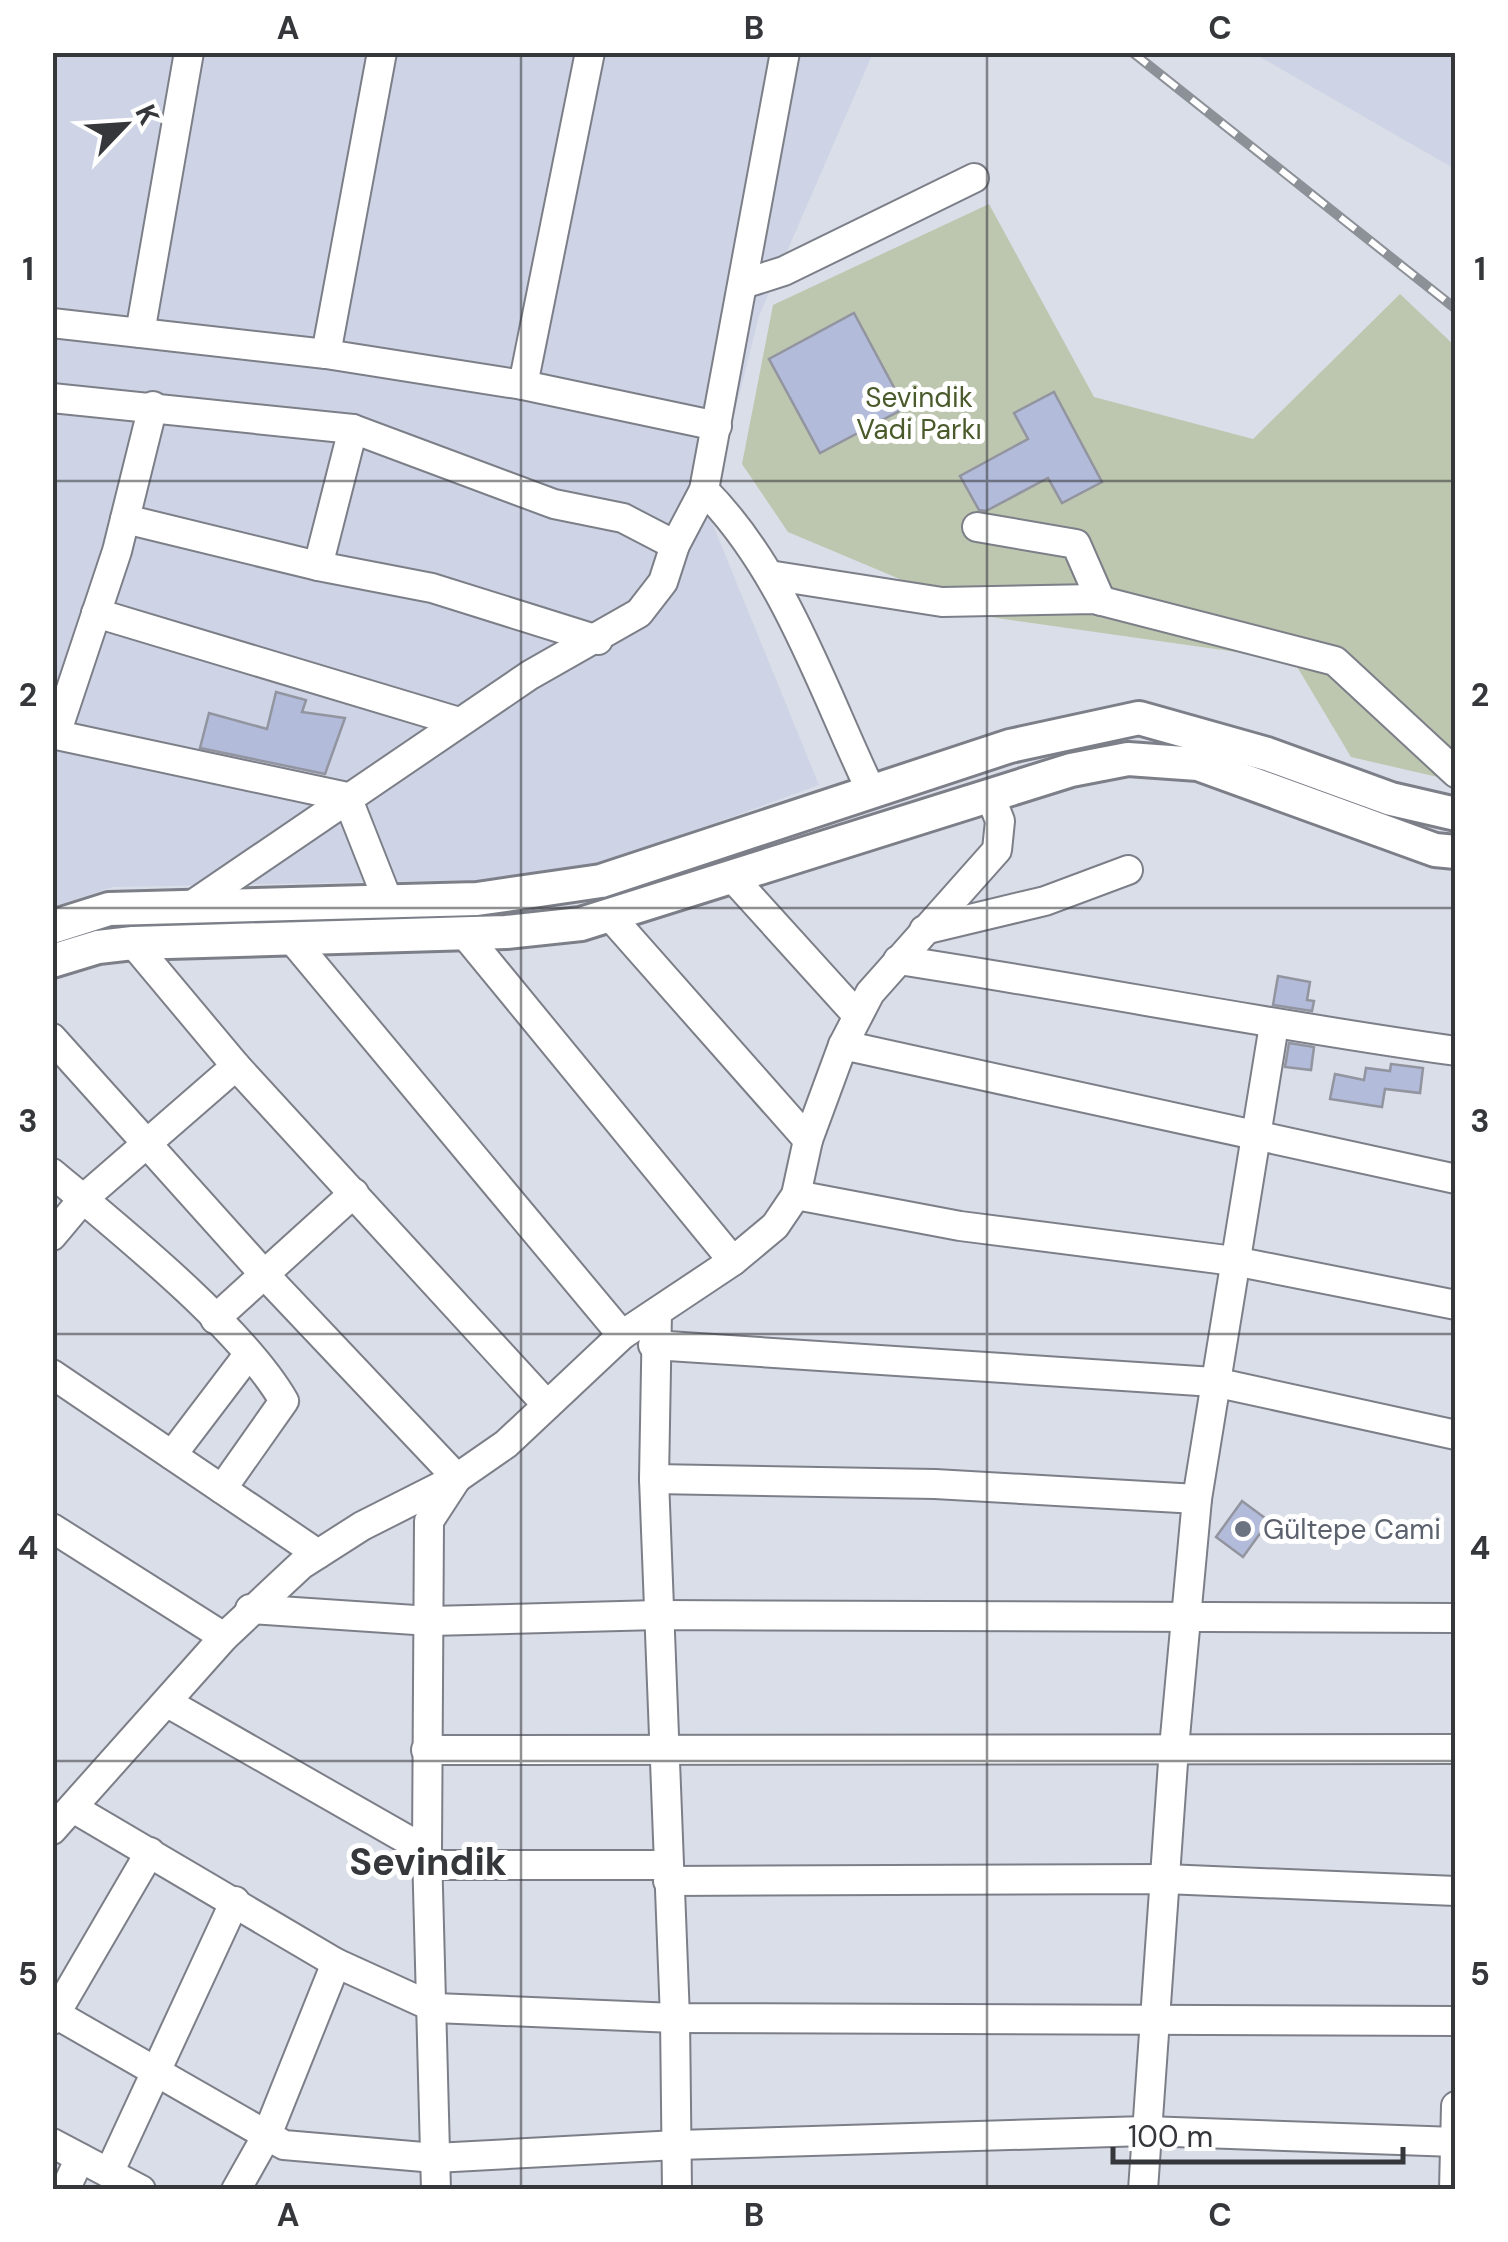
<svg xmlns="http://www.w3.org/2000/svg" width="1508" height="2242" viewBox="0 0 1508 2242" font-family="'DM Sans',sans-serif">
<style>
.built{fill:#ced4e5}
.green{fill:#bdc6af}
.building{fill:#b2bbd9;stroke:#92959f;stroke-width:2.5}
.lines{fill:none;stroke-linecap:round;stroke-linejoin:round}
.minor-casing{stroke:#7c7f88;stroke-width:32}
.major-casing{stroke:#7c7f88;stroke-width:38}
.minor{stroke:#fff;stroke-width:28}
.major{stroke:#fff;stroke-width:32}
.rail-casing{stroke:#8c9097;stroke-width:10}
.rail{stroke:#fff;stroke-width:6;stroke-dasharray:19;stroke-linecap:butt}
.grid{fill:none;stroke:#35373b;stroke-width:2.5;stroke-opacity:0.55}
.worship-dot{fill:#6b7280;stroke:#fff;stroke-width:4}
.labels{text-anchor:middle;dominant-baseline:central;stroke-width:10;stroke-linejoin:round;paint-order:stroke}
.park-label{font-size:28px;fill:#4a5a2a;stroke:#fff}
.worship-label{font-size:28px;fill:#5b616d;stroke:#fff;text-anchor:start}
.district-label{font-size:38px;font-weight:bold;fill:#35373b;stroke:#fff}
.neatline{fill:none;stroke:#35373b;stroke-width:4}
.grid-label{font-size:32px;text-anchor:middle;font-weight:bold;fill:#35373b}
</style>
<rect width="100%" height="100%" fill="#dadee8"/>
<g class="built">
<polygon points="52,53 873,53 759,316 709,515 819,785 595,867 473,880 113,887 53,907"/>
<polygon points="1253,53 1455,53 1455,169"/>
</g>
<polygon class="green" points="989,204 1094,397 1253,439 1400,294 1455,346 1455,781 1351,757 1293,660 990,617 788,532 742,464 773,305"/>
<g class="building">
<polygon points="854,313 905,408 820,453 769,359"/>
<polygon points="1054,392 1102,482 1062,503 1048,478 986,511 979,510 960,476 1028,439 1014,413"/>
<polygon points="276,692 306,700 302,712 345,718 325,774 200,748 209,713 267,729"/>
<polygon points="1278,976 1310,982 1307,1000 1314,1001 1312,1011 1273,1005"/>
<polygon points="1289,1043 1314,1047 1311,1070 1285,1067"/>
<polygon points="1391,1064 1423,1068 1420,1093 1385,1089 1382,1107 1330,1099 1335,1074 1364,1080 1366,1068 1390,1071"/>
<polygon points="1242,1501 1269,1521 1243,1557 1216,1537"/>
</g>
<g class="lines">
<defs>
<g id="minor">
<polyline points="743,284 784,271 974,178"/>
<polyline points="52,323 326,354 523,385 590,52"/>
<polyline points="140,333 189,52"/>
<polyline points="326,354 382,52"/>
<polyline points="523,385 717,426"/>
<polyline points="52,398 353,429 554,504 623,518 675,545"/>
<path d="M 704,490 C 785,571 823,691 872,793"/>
<polyline points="125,519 318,566 432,588 598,640"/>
<polyline points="977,527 1076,544 1101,601"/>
<polyline points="318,566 353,429"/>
<polyline points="769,575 942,602 1094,599 1335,661 1456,773"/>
<polyline points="96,613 459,722"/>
<polyline points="52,734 347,797"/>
<polyline points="56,734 117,551 153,406"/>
<polyline points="347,797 388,901"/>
<polyline points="733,878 857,1015"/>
<polyline points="192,905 530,675 639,613 663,582 675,545 704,490 785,52"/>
<polyline points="610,916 808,1140"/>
<polyline points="924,930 1045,901 1128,870"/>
<polyline points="463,932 733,1261"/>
<polyline points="291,938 622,1335"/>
<polyline points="133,943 236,1066 547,1405"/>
<path d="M 898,960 C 1084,988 1269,1025 1456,1051"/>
<polyline points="52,1038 263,1273 457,1478 429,1521 427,1851 436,2190"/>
<polyline points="843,1045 1456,1179"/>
<path d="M 52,1173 C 119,1229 242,1328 284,1401 L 222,1489"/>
<polyline points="796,1195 960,1226 1234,1261 1456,1305"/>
<polyline points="52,1236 83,1199 236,1066"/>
<polyline points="657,1312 654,1479 675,2018 677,2190"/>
<polyline points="215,1319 354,1193"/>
<polyline points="653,1345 1214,1382 1456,1435"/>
<polyline points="52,1374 318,1554"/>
<polyline points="172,1455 248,1355"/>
<polyline points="654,1479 935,1484 1197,1499"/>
<polyline points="52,1528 224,1637"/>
<polyline points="250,1609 430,1621 658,1615 1456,1618"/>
<polyline points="168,1703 427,1851"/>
<polyline points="426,1750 1456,1749"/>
<polyline points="73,1808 336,1963 435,2008 675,2018 1456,2021"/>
<polyline points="52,1830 224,1637 301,1565 362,1526 457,1478 506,1444 622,1335 733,1261 775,1226 796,1195 808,1140 843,1045 870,993 997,850 1000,821 990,795"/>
<polyline points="428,1865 667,1865"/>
<polyline points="668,1881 1165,1879 1456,1891"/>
<polyline points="52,2012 284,2145 435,2158 677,2145 1146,2131 1456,2142"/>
<polyline points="52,2020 150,1852"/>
<polyline points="52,2143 141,2190"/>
<polyline points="109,2173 235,1901"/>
<polyline points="65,2190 80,2158"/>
<polyline points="236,2190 267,2135 336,1963"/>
<polyline points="1143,2190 1174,1748 1197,1499 1274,1025"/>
<polyline points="1454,2190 1456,2106"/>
</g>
<g id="major">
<polyline points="52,927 109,909 477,899 601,881 1010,746 1139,718 1267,754 1391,799 1456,814"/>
<polyline points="52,961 98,947 133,943 506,932 581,924 1071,770 1128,759 1198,764 1435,850 1456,852"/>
</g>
</defs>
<use href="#minor" class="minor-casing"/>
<use href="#major" class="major-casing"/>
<use href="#minor" class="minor"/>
<use href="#major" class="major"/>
<defs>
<polyline id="rail" points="1132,52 1456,309"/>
</defs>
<use href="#rail" class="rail-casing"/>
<use href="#rail" class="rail"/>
</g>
<path class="grid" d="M 521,52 L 521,2190M 987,52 L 987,2190M 52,481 L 1456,481M 52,908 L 1456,908M 52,1334 L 1456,1334M 52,1761 L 1456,1761"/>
<circle class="worship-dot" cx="1243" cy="1529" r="10"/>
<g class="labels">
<g class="park-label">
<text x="919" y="397">Sevindik<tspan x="919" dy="32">Vadi Parkı</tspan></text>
</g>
<g class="worship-label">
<text x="1263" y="1529">Gültepe Cami</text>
</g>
<g class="district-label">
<text x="428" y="1862">Sevindik</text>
</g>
</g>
<rect width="1508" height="2242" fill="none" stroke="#ffffff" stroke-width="110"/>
<g transform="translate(125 125) rotate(65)" stroke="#ffffff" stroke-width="8" paint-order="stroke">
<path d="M0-8L18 38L0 25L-18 38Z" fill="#35373b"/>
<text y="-15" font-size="28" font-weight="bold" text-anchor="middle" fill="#35373b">K</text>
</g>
<path d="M1113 2147v15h290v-15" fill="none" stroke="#35373b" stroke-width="5"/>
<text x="1128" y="2147" font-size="30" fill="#35373b" stroke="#ffffff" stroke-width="8" paint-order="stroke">100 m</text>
<rect x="55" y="55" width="1398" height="2132" class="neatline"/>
<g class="grid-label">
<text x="288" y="39">A</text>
<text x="754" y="39">B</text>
<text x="1220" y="39">C</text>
<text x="28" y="280">1</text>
<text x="1480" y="280">1</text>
<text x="28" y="706">2</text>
<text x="1480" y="706">2</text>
<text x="28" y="1132">3</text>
<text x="1480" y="1132">3</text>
<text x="28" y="1559">4</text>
<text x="1480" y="1559">4</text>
<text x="28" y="1985">5</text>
<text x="1480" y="1985">5</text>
<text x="288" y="2226">A</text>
<text x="754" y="2226">B</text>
<text x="1220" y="2226">C</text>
</g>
</svg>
